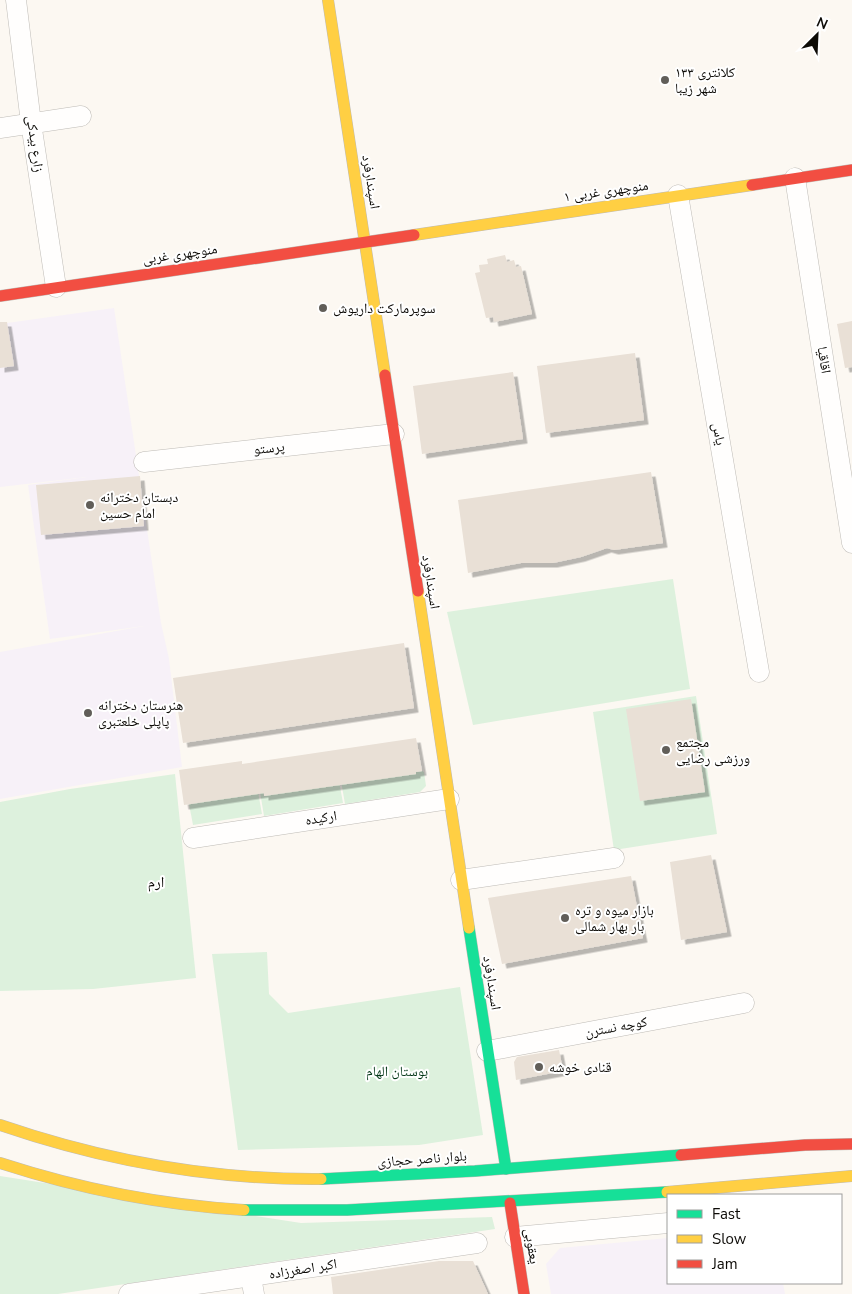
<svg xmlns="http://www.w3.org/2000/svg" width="852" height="1294" viewBox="0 0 852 1294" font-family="'Nunito Sans','Noto Naskh Arabic',sans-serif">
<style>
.education{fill:#f7f1f8}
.green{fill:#ddf1dd}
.building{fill:#e9e0d6;filter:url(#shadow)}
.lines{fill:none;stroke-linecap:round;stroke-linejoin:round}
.street-casing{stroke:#bebbb6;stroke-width:21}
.fast-casing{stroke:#bebbb6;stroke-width:12}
.slow-casing{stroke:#bebbb6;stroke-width:12}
.jam-casing{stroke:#bebbb6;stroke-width:12}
.street{stroke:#fffefd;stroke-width:20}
.fast{stroke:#16e098;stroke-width:11}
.slow{stroke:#ffcf43;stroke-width:11}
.jam{stroke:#f24e42;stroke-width:11}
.poi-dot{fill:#615e59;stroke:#fff;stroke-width:2}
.labels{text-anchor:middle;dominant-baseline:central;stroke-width:4;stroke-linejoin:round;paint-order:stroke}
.poi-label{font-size:14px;fill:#0d0b07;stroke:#fff;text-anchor:start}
.street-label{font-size:14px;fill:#0d0b07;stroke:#fff}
.park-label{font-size:14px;fill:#003515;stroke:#fff}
.neighbourhood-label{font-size:15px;fill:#0d0b07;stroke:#fff}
</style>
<defs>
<filter id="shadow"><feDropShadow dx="4.5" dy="4.5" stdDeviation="0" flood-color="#0004"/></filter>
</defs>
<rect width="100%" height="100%" fill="#fcf8f2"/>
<g class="education">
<polygon points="114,308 161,623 169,659 182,767 0,799 0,652 144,626 50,639 28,485 87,477 0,487 0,324"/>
<polygon points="668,1238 668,1283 783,1283 785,1294 551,1294 546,1264 560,1248"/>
</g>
<g class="green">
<polygon points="673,579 690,689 473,725 447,612"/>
<polygon points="696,696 717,834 614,850 593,712"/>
<polygon points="422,771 424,772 426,786 420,792 345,804 341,781 346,784"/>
<polygon points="175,774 196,978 93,989 0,991 0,802 70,789"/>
<polygon points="339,781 343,803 264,816 260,792 263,792 264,796"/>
<polygon points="258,792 262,814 193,825 189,804"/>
<polygon points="267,952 269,994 288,1013 460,987 483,1135 419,1145 238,1150 212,954"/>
<polygon points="0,1176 301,1223 492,1217 495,1229 58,1294 0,1294"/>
</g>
<g class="building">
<polygon points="505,255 507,262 514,260 516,267 521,266 532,314 494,322 493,317 486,318 475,273 480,272 479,265 488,264 487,259"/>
<polygon points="852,321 852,367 845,368 837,324"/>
<polygon points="0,322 7,322 14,366 0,368"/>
<polygon points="635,353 644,420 546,433 537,366"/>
<polygon points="513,372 523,439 422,454 413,386"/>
<polygon points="651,472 663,543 614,550 607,548 581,557 553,563 521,563 468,573 458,500"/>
<polygon points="140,476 144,526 41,535 36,485"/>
<polygon points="404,643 414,708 183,743 173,678"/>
<polygon points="691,699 705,792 640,801 626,709"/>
<polygon points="416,738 422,771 416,772 416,774 264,796 264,793 184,805 179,770 242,761 242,764"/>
<polygon points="711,855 727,932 681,940 670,862"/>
<polygon points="631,876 643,938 502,964 488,898"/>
<polygon points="559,1050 563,1071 516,1080 514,1062 517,1057"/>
<polygon points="439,1261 473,1261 488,1294 333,1294 331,1277"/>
</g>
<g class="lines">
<defs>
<g id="street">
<polyline points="16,0 31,123 56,287"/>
<polyline points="0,128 81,116"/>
<polyline points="795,178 852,543"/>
<polyline points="678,195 759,672"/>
<polyline points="144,462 394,434"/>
<polyline points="193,838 449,799"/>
<polyline points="461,880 614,858"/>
<polyline points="487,1051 744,1003"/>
<polyline points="515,1237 668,1223"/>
<polyline points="251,1277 254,1294"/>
<polyline points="129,1294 477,1243"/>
</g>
<g id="fast">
<polyline points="469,928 506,1169"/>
<polyline points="321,1179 475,1171 681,1155"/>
<polyline points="244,1210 347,1210 667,1192"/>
</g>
<g id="slow">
<polyline points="328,0 385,375"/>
<polyline points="414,235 752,185"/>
<polyline points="418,591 469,928"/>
<path d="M 0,1125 C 105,1161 210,1180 321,1179"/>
<path d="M 0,1163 C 80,1189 160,1205 244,1210"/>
<polyline points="667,1192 852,1176"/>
</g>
<g id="jam">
<polyline points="752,185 852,170"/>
<polyline points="0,296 414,235"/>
<polyline points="385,375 418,591"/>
<polyline points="681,1155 805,1145 852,1144"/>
<polyline points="510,1203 524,1294"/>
</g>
</defs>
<use href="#street" class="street-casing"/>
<use href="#fast" class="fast-casing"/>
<use href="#slow" class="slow-casing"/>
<use href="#jam" class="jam-casing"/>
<use href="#street" class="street"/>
<use href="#fast" class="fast"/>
<use href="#slow" class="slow"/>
<use href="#jam" class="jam"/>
</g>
<g class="poi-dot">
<circle cx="665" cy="80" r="5"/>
<circle cx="323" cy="308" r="5"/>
<circle cx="90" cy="505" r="5"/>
<circle cx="88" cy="713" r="5"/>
<circle cx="666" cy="750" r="5"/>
<circle cx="565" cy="918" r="5"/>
<circle cx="539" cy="1067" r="5"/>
</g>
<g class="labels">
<g class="poi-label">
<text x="675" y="72">کلانتری ۱۳۳<tspan x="675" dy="16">شهر زیبا</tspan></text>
<text x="333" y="308">سوپرمارکت داریوش</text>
<text x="100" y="497">دبستان دخترانه<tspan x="100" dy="16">امام حسین</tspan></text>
<text x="98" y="705">هنرستان دخترانه<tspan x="98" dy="16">پاپلی خلعتبری</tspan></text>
<text x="676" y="742">مجتمع<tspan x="676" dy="16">ورزشی رضایی</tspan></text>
<text x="575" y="910">بازار میوه و تره<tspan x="575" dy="16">بار بهار شمالی</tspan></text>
<text x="549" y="1067">قنادی خوشه</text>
</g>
<g class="street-label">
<text transform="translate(35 144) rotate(82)">زارع بیدکی</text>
<text transform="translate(371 182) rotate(81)">اسپندارفرد</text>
<text transform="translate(606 191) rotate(-8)">منوچهری غربی ۱</text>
<text transform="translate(180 254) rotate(-8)">منوچهری غربی</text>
<text transform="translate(824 360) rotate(81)">اقاقیا</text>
<text transform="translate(719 434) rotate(80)">یاس</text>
<text transform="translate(269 448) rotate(-6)">پرستو</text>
<text transform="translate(431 582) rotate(81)">اسپندارفرد</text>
<text transform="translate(321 818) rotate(-9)">ارکیده</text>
<text transform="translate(492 983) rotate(81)">اسپندارفرد</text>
<text transform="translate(616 1027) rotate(-10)">کوچه نسترن</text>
<text transform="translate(422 1159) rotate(-4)">بلوار ناصر حجازی</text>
<text transform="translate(532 1246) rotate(81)">یعقوبی</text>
<text transform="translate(303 1269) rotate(-9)">اکبر اصغرزاده</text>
</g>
<g class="park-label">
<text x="397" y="1071">بوستان الهام</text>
</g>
<g class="neighbourhood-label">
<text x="156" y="882">ارم</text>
</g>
</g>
<rect x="667" y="1194" width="175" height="90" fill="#ffffff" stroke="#9e9d9c"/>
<rect x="677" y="1210" width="25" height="8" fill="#16e098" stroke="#9e9d9c"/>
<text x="712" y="1219" font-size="15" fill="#0d0b07">Fast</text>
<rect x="677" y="1235" width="25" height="8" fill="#ffcf43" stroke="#9e9d9c"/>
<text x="712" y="1244" font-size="15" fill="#0d0b07">Slow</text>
<rect x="677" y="1260" width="25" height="8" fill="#f24e42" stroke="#9e9d9c"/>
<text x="712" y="1269" font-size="15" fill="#0d0b07">Jam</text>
<g transform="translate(817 35) rotate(24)" stroke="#ffffff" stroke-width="4" paint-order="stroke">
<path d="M0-4L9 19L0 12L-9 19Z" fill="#0d0b07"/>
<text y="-8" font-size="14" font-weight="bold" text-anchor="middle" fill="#0d0b07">N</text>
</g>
</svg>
